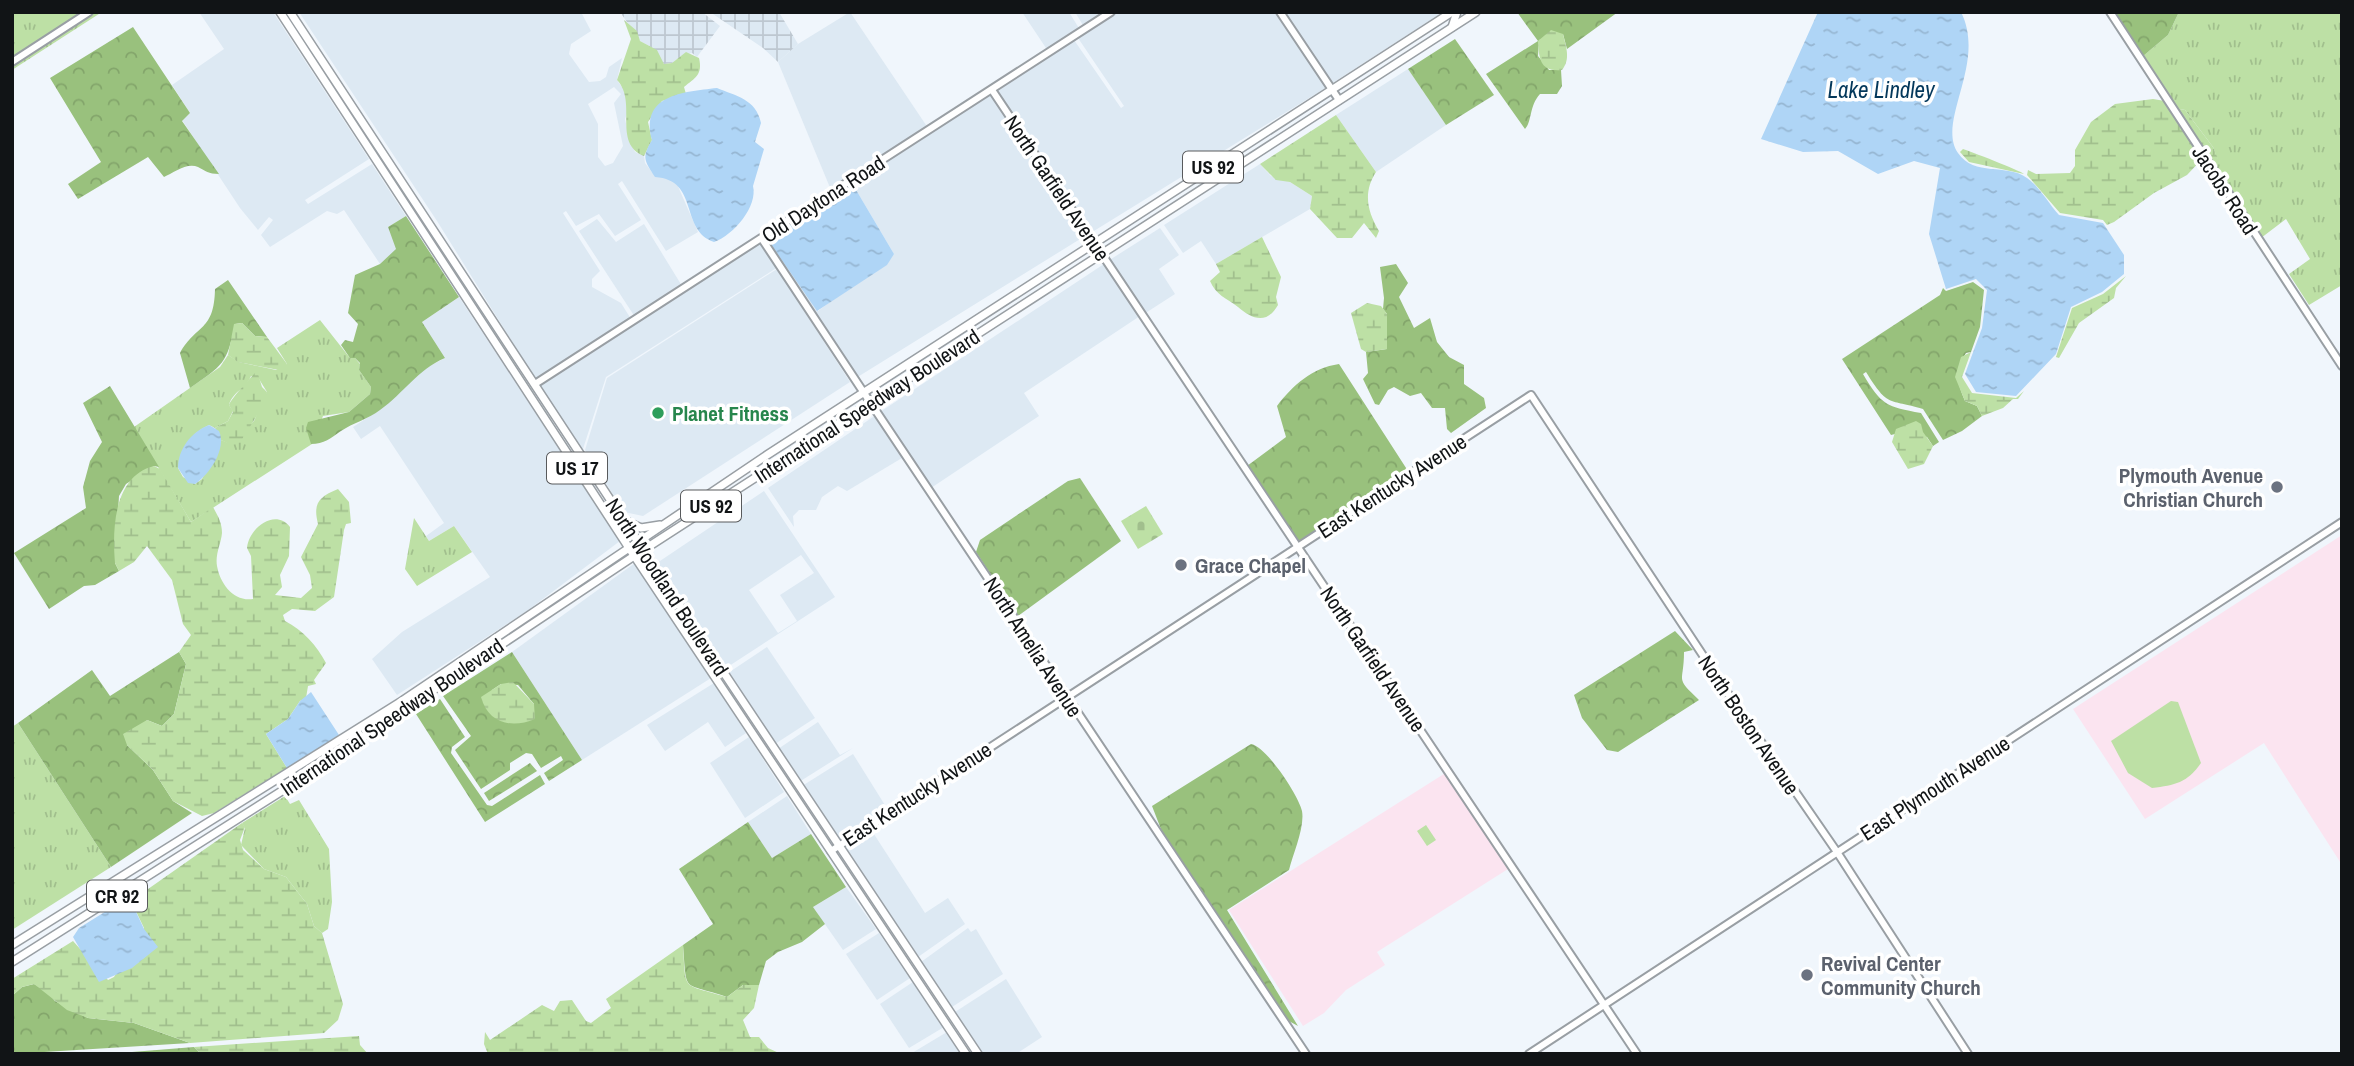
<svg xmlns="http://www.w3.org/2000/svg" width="2354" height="1066" viewBox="0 0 2354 1066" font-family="'Archivo Narrow',sans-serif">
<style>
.built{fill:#dde9f3;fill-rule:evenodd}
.industrial{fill:url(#industrial-grid)}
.education{fill:#fbe4f0}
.grass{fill:url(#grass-tufts);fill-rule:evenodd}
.forest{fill:url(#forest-crowns);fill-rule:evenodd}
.wetland{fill:url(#wetland-marsh)}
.cemetery{fill:url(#cemetery-stones)}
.park{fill:#bde0a5}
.water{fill:url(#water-ripples)}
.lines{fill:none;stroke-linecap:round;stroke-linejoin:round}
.tertiary-casing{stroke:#999fa4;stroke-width:10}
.secondary-casing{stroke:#999fa4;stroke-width:10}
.primary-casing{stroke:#999fa4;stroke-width:10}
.tertiary{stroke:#fff;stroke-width:6}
.secondary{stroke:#fff;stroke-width:6}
.primary{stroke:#fff;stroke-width:7}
.leisure-dot{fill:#2e9e5b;stroke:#fff;stroke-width:2.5}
.worship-dot{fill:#6b7280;stroke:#fff;stroke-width:2.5}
.labels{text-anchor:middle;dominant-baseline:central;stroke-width:7;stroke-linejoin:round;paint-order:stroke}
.shield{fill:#fff;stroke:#585a5c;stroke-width:2}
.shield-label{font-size:19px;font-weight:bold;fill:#111416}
.street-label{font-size:21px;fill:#111416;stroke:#fff}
.leisure-label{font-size:21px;font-weight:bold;fill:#27864d;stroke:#fff;text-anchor:start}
.worship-label{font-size:21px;font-weight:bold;fill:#5b616d;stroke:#fff;text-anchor:start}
.water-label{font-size:23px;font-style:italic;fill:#04385b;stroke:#fff}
</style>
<defs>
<pattern id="industrial-grid" width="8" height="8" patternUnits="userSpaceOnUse" patternTransform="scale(1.75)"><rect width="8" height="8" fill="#dde9f3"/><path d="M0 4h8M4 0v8" fill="none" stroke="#bdc7d0"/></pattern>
<pattern id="grass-tufts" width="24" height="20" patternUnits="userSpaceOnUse" patternTransform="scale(1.75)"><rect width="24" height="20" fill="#bde0a5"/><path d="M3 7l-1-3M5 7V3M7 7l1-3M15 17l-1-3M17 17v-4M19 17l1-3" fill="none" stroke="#a1bf8d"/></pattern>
<pattern id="forest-crowns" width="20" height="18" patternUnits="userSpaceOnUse" patternTransform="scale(1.75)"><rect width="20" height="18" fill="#99c17d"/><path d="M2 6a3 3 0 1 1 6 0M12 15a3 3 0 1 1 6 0" fill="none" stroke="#83a56b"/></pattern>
<pattern id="wetland-marsh" width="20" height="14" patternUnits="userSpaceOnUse" patternTransform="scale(1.75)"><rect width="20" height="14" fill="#bde0a5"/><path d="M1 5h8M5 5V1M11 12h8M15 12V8" fill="none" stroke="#a1bf8d"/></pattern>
<pattern id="cemetery-stones" width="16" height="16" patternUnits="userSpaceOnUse" patternTransform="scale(1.75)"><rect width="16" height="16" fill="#bde0a5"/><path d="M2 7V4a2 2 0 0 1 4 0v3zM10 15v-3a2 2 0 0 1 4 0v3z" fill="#a1bf8d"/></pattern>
<pattern id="water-ripples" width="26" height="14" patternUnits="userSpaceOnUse" patternTransform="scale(1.75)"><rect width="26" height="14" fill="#afd5f6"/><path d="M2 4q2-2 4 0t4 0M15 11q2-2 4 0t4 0" fill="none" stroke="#96b6d2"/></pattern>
</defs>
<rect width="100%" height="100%" fill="#f0f6fc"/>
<g class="built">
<polygon points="199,12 273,12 369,159 305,200 308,204 372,164 406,216 388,227 397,249 380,264 344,210 337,214 327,211 270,247 261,235 273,220 269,217 258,230 240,208 182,120 190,113 172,85 224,49"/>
<path d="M 299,12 L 581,12 L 591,31 L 571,44 L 569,54 L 589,82 L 600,81 L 606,77 L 609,67 L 622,58 L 617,80 L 626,93 L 629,109 L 625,119 L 630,142 L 635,152 L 644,156 L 645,163 L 655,176 L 667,177 L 677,184 L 698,232 L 666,251 L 622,181 L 618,184 L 641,220 L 615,236 L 599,214 L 576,226 L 566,211 L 563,213 L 600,271 L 592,279 L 592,287 L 621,303 L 631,319 L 536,380 L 437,221 ZM 614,87 L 621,94 L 614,103 L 623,146 L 613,163 L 605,166 L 598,157 L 598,124 L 588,104 Z"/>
<polygon points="850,12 928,128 831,190 778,62 798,44"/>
<polygon points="1022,12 1069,12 1080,30 1048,51"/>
<polygon points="1075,12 1107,12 1084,27"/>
<polygon points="1116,12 1277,12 1327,87 1089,234 996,92 1074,40 1121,108 1124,106 1078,38"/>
<polygon points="1283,12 1439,12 1440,14 1331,84"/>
<polygon points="1408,69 1446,125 1376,172 1336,115"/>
<polygon points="992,94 1085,236 856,378 765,240 771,236 770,243 818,311 894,254 852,183"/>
<polygon points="1260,164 1271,176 1290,182 1312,196 1310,209 1216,264 1201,241 1183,253 1164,225"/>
<polygon points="597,219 616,242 644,224 682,286 635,317 579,231"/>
<polygon points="1160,228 1179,255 1159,269 1175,294 1144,314 1108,261"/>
<polygon points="761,242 778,267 606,377 583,449 590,462 539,385"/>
<polygon points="1104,264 1140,316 1024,393 1039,416 931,488 880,412"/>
<polygon points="777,269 850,382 643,516 624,512 585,450 607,378"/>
<polygon points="459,297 620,541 527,611 397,695 372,659 402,632 490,577 454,526 429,541 426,536 444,523 380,426 361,439 353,427 370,416 420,371 445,358 422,322"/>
<polygon points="876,415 927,490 902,458 847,491 838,486 822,497 816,510 799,510 793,516 794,527 768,488"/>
<path d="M 764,491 L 835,597 L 726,668 L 657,563 ZM 801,555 L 814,573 L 780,595 L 797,621 L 778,633 L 749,590 Z"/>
<polygon points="635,563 711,678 582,760 512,652"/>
<polygon points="767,647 815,718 775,744 728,673"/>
<polygon points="714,683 746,733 725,747 708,722 665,751 647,725"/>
<polygon points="818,722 840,755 853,748 799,782 778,749"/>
<polygon points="749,737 784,792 745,818 710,763"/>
<polygon points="853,754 888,810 839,842 802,786"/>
<polygon points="787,796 811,834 772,858 748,822"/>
<polygon points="870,828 925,913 948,898 965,924 918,957 842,847"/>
<polygon points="846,887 876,929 843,950 813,907"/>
<polygon points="968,928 971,932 976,929 1003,974 952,1007 921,962"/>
<polygon points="879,933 910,978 877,1000 846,954"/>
<polygon points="1006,979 1042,1037 1016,1054 982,1054 955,1012"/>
<polygon points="913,982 944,1027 909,1048 880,1004"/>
<polygon points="947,1032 962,1054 912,1053"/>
</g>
<g class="industrial">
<polygon points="620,12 702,12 720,26 697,57 692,53 681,56 672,63 664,64 651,47 640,41"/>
<polygon points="710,12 779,12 798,44 778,62 763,48"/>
</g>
<g class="education">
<polygon points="2342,535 2342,865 2264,743 2145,819 2073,709"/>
<polygon points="1447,772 1508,869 1377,952 1385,965 1346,990 1324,1013 1303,1026 1229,910"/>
</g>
<g class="grass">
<polygon points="12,12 84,12 12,58"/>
<polygon points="94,12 102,12 12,70 12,65"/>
<polygon points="2179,12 2342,12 2342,285 2309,305 2289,274 2310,259 2286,219 2261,238 2207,156 2218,160 2213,147 2185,110 2175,108 2142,57 2168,35"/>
<path d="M 320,320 L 350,358 L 355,358 L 360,364 L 359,370 L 371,387 L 370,394 L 349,412 L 323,416 L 312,444 L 191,522 L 134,427 L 220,367 L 228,355 L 239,362 L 276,370 L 287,364 L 277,348 ZM 251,376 L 259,379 L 267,392 L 254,421 L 231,444 L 221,440 L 202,479 L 195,484 L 183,477 L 178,468 C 185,447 188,435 209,425 L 215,428 L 228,421 L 233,411 L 229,405 C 233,391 246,389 251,376 Z"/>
<polygon points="414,518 429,541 454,526 472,552 417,586 405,569"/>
<polygon points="18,723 111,867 12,930 12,727"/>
<polygon points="285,796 290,804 299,800 329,849 332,902 328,929 322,933 314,926 307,904 286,877 264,869 241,845 245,828 242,823"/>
</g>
<g class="forest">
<path d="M 1517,12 L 1618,12 L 1567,49 L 1563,34 L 1539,40 L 1538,56 L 1549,70 L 1561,70 L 1562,86 L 1557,94 L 1540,94 C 1529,106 1532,122 1525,129 L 1486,74 L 1538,41 Z"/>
<polygon points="2112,12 2179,12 2168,35 2142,57"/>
<path d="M 133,27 L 190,113 L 182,121 L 219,174 C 208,174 206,171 198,167 C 187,162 173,173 164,177 L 148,157 L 78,199 L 68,184 L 101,162 L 50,78 Z"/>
<polygon points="1455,39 1494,95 1446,125 1408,69"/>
<path d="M 406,216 L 459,297 L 422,322 L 445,358 C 417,370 404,393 380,410 C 368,419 353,423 341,431 C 331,438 324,444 311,444 L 306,428 L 308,422 L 349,412 L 370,394 L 371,387 L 359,370 L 360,363 L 355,358 L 350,358 L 341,345 L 345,340 L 353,342 L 358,324 L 348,313 L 355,275 L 380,264 L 396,249 L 388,227 Z"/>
<polygon points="1396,264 1408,283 1399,297 1414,328 1430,318 1437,342 1449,357 1464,365 1464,384 1484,398 1486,408 1451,433 1447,429 1445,408 1432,408 1421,393 1410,396 1394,387 1388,390 1379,405 1375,404 1363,379 1368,373 1366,352 1387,349 1387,314 1383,309 1384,298 1380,267"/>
<path d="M 228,280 L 267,337 L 255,336 L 242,323 L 235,324 C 227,364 223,365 190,388 L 180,353 C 197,323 214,332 215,289 Z"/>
<path d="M 1973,282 L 1984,290 L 1980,327 L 1971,352 L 1966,353 C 1954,372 1957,381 1965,401 L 1977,406 L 1982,416 L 1962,431 L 1943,440 L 1923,409 C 1888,398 1889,409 1866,372 L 1863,374 C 1881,405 1887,407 1921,413 L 1939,442 L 1933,446 L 1927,437 L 1897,429 L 1895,434 L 1891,435 L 1842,359 L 1940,295 L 1943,288 L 1946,291 Z"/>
<path d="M 1339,364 L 1408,471 L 1298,543 L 1247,466 L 1286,437 L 1277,406 C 1293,385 1312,368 1339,364 Z"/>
<polygon points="110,386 159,467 154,466 126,484 119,496 115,563 119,571 95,585 84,586 49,609 14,553 86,508 83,487 90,461 102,442 83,403"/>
<polygon points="1080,478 1121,541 1018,616 976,552 980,540 1068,481"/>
<path d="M 1675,631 L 1693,650 L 1684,652 C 1684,684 1674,676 1699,700 L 1618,752 L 1607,750 L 1582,718 L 1574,695 Z"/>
<polygon points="179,652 186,664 174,714 162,726 147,720 127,745 153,770 173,801 192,813 111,867 18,723 92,670 110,696"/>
<path d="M 512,652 L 582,760 L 549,781 L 544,773 L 563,760 L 561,756 L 541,768 L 532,754 L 526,753 L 510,763 L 510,770 L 481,789 L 455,750 L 471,736 L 443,696 ZM 501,684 L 518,685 L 534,704 L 534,714 L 492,690 Z"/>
<polygon points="440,699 465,737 452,747 451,753 487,805 492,806 540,775 545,784 485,822 416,714"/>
<path d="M 1251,744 C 1266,746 1299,796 1302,811 C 1305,827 1293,854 1289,870 L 1227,910 L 1298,1026 L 1287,1020 L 1164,837 L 1152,806 Z"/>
<polygon points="530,763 537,771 489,801 484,793"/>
<path d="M 748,822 L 772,858 L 811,834 L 846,887 L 813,907 L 825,924 L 802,942 L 778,952 L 766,961 L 759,985 L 743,985 L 727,997 C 682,981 687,996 683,945 L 713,924 L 679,869 Z"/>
<polygon points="34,984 46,990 55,1001 88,1018 134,1023 190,1043 12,1054 12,996 22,987"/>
<polygon points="194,1047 201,1054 107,1054"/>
</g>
<g class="wetland">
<path d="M 624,20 L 637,31 L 640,41 L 657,50 L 664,64 L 672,63 L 686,52 L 699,58 C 703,75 695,78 684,87 L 686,94 L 662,101 L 648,122 L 652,140 L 644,156 C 612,143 638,102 617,80 L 631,39 Z"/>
<path d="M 1551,30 L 1563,34 C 1566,47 1571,59 1562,70 C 1540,72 1539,59 1538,41 Z"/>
<polygon points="2153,99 2165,101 2202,159 2187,175 2154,193 2114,222 2107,225 2103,220 2060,213 2027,175 2028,170 2036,174 2070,173 2075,166 2075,150 2091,122 2115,104"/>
<polygon points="2175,108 2185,110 2213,147 2219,161 2206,157"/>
<path d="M 1336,115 L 1376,172 C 1363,192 1367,211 1379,231 L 1376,238 L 1364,223 L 1352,238 L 1337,238 L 1310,209 L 1312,196 L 1290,182 L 1276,180 L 1260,164 Z"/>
<path d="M 1963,149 C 1967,150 2021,171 2024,174 L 1969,162 L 1960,152 Z"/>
<path d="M 1262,237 L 1281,277 L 1276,297 L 1278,305 C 1266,326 1251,318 1238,307 C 1226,298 1216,295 1210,281 L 1220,272 L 1216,264 Z"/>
<polygon points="2126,276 2116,288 2114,298 2079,323 2059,358 2056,357 2072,308 2103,294"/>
<polygon points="1367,303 1381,306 1387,314 1387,349 1366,352 1361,349 1351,313"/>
<polygon points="242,323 255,336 267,337 287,364 284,371 238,362 228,355 234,324"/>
<polygon points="1971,352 1962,377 1972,393 2016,398 2024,391 2018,399 2013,399 2003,408 1982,416 1977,406 1965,401 1955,377 1961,357"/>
<path d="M 257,371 L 262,387 L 267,392 L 266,401 L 241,441 L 231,445 L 221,440 L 215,428 L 228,421 L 233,412 L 229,405 C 230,400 253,375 257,371 Z"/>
<polygon points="1916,421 1921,424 1923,432 1933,446 1924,464 1908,469 1892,442 1896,429"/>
<path d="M 154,466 L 160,469 L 191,522 L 213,507 C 218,516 222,523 222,533 C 221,544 215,554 217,566 C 220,584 234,602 253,599 L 251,556 L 247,548 C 249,528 275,508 290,527 L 289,556 L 280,575 L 282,587 L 275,595 L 301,598 L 312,588 L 310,575 L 301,557 L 318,524 C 313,504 318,497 338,489 L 349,502 L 351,523 L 346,524 L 344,530 L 334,597 L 315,611 L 292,609 L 283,615 L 285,621 C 303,630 317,646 326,663 L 314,680 L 316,684 L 308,686 L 306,698 L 300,701 L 288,719 L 266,734 L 287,768 L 214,813 L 202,816 L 173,801 L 153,770 L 127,745 L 123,734 L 147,720 L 162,726 L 174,714 L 186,664 L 179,652 L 191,635 L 183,624 L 172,580 L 147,546 L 134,562 L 119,571 L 115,563 C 112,528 114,476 154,466 Z"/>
<path d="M 513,682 L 534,704 L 535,719 C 511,729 488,723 481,697 L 501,684 Z"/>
<polygon points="242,823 245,827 240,840 243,850 264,869 286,877 307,904 314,926 322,933 343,1004 338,1020 324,1033 190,1043 134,1023 88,1018 67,1010 34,984 22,987 12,996 12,979 73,941 108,980 114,977 144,928 131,901"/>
<path d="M 683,945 C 686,993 681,983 727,997 L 743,985 L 759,985 L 754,1008 L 743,1020 L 750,1037 L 759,1037 L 768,1048 L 781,1054 L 488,1054 L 484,1044 L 485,1032 L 490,1040 L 542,1005 L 554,1011 L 560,1001 L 572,1000 L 586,1021 L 591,1023 L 611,1008 L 606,999 Z"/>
<polygon points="359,1036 360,1045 368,1054 201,1054 194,1047"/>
</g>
<polygon class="cemetery" points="1146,506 1163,534 1138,549 1121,521"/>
<g class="park">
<path d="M 2171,701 L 2178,702 L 2201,763 C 2187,783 2175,785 2152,788 L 2128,773 L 2111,741 Z"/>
<polygon points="1426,825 1436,840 1427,846 1417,831"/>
</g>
<g class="water">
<path d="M 1818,12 L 1961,12 C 1987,64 1936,121 1958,153 C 1974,177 2007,163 2027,178 C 2039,186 2049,204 2059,215 L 2103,223 L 2124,255 L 2124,274 L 2102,292 L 2071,307 L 2056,354 L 2016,396 L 1976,392 L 1965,374 L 1982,328 L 1987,290 L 1976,279 L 1946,289 L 1929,234 L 1940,168 L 1914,161 L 1878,174 L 1838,151 L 1803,152 L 1761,139 Z"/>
<path d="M 717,88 C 736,96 756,99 761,123 L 755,142 L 764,149 L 753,186 C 758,206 734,235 714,242 C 679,230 700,180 655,177 C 645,161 641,158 652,140 C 640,95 682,92 717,88 Z"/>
<polygon points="852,183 894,254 887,265 817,311 770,243 771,236"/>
<path d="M 209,425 L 219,431 C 227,448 210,474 195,484 L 188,483 L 178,468 C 178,449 191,432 209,425 Z"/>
<polygon points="311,692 339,735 287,768 266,734 288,719 300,701"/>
<polygon points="124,900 131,901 144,929 158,947 132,968 99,982 73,937 79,928"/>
</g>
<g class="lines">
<defs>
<g id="tertiary">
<polyline points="1280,12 1339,100"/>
<polyline points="2110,12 2342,366"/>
<polyline points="12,62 89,12"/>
<polyline points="992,90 1637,1054"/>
<polyline points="762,239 864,393"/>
<polyline points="535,384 1111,12"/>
<polyline points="831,851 1531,395 1739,710 1837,852 1968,1054"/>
</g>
<g id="secondary">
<polyline points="864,393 1306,1054"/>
<polyline points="1529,1054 2342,522"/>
</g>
<g id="primary">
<polyline points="280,12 629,548 966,1054"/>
<polyline points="290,12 724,673 978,1054"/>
<polyline points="1452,27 1457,12"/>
<polyline points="626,521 641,528 660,525"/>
<polyline points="12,945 402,701 767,455 1452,12"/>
<polyline points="12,962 285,789 634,556 1476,12"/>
</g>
</defs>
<use href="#tertiary" class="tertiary-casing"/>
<use href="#secondary" class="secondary-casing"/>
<use href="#primary" class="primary-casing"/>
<use href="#tertiary" class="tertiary"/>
<use href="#secondary" class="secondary"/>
<use href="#primary" class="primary"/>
</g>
<circle class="leisure-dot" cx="658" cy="413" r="7"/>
<g class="worship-dot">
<circle cx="2277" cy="487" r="7"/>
<circle cx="1181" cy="565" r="7"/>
<circle cx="1807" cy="975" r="7"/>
</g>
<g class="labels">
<g class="shield">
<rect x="1183" y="151.5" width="60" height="31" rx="5"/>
<rect x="547" y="452.5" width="60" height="31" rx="5"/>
<rect x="681" y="490.5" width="60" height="31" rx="5"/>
<rect x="87" y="880.5" width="60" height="31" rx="5"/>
</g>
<g class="shield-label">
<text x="1213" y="167">US 92</text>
<text x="577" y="468">US 17</text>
<text x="711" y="506">US 92</text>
<text x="117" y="896">CR 92</text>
</g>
<g class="street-label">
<text transform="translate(1057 188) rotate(56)">North Garfield Avenue</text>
<text transform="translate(2225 190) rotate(57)">Jacobs Road</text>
<text transform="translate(823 199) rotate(-33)">Old Daytona Road</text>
<text transform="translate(867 406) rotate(-33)">International Speedway Boulevard</text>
<text transform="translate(1392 486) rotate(-33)">East Kentucky Avenue</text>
<text transform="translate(667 587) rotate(57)">North Woodland Boulevard</text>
<text transform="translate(1033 647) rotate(57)">North Amelia Avenue</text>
<text transform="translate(1373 659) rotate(56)">North Garfield Avenue</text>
<text transform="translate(392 717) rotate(-34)">International Speedway Boulevard</text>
<text transform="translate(1749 725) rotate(56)">North Boston Avenue</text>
<text transform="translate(1935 788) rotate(-33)">East Plymouth Avenue</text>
<text transform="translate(917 794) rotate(-33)">East Kentucky Avenue</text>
</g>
<g class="leisure-label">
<text x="672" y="413">Planet Fitness</text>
</g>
<g class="worship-label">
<text x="2263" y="475" text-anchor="end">Plymouth Avenue<tspan x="2263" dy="24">Christian Church</tspan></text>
<text x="1195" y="565">Grace Chapel</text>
<text x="1821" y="963">Revival Center<tspan x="1821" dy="24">Community Church</tspan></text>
</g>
<g class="water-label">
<text x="1881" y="89">Lake Lindley</text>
</g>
</g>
<rect width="2354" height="1066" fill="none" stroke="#111416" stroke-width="28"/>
</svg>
